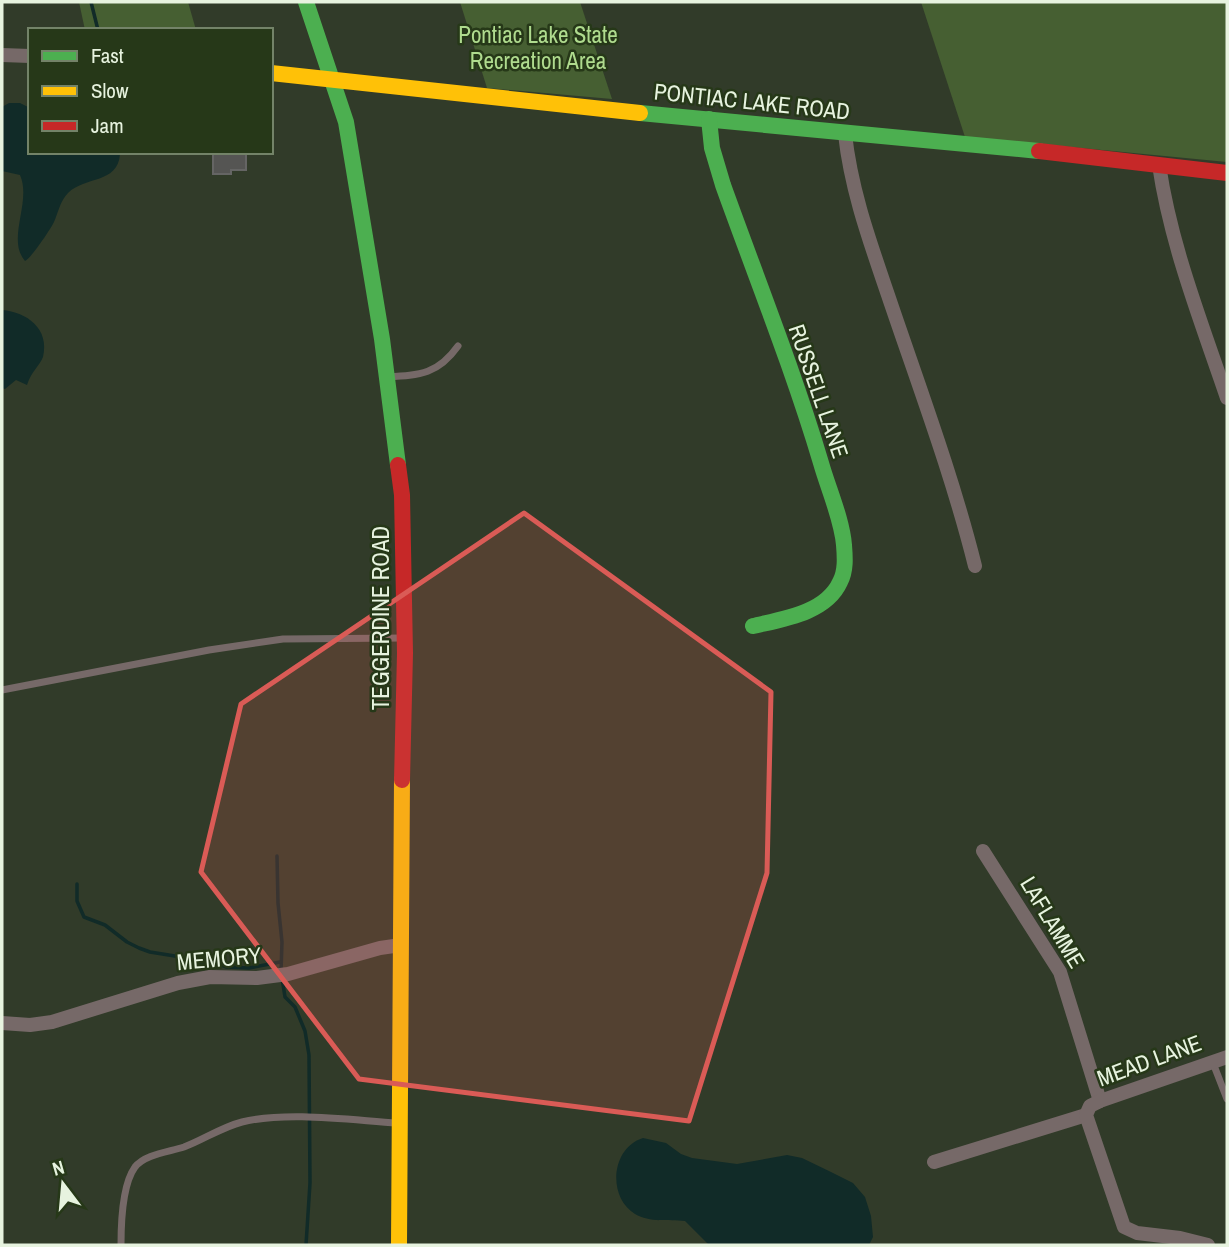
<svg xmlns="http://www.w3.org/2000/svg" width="1229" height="1247" viewBox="0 0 1229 1247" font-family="'Archivo Narrow',sans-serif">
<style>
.green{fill:#465f32}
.water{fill:#112b28}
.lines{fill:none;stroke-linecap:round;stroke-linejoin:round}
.stream{stroke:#112b28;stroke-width:3.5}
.building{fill:#555553;stroke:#656564;stroke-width:2}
.lane{stroke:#766968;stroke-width:7}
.street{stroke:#766968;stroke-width:14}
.fast{stroke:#4caf50;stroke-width:16}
.slow{stroke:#ffc107;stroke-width:16}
.jam{stroke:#c62828;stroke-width:16}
.marked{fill:#da5b56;fill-opacity:0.2;stroke:#da5b56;stroke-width:5;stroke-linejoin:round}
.labels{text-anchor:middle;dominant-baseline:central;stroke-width:5;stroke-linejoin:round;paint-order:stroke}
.park-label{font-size:23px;fill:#afdb8e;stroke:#263818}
.street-label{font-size:23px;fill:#e7f3df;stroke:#263818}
</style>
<rect width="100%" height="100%" fill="#313b29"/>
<g class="green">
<polygon points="79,2 188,2 196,30 85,30"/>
<polygon points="460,2 580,2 612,99 487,88"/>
<polygon points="921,2 1227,2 1227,162 965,137"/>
</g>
<g class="water">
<path d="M 9,103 L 20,103 L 30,108 L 30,152 L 120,154 C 118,184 85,176 68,193 C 60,201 58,213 54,222 C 50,230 32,257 25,261 C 6,239 32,202 20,175 L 2,171 L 2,107 Z"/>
<path d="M 2,310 C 27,312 50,329 43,357 C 40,365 31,372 27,385 L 16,380 L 5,389 L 2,388 Z"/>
<path d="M 643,1138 L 666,1143 L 681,1154 L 692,1158 L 737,1164 L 787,1155 L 802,1158 L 831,1172 L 853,1183 L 865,1197 L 871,1216 L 873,1237 L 869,1245 L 709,1245 L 685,1221 C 668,1219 650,1223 635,1214 C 607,1197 611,1148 643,1138 Z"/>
</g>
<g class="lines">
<g class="stream">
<polyline points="91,2 98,30"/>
<polyline points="277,856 278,903 282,942 281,971"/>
<polyline points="77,884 77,901 84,917 105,925 127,942 139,948 150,952 181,957 192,963 212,961 226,967 249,968 280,962"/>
<polyline points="282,978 285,997 295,1007 305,1031 309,1055 310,1183 306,1245"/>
</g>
</g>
<polygon class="building" points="213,152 246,152 246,170 231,170 231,174 213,174"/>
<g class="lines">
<g class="lane">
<path d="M 387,377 C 421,375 438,374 458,346"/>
<polyline points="2,690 209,650 283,639 404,638"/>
<polyline points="1213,1063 1227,1099"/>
<path d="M 121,1245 C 121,1224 122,1185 135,1167 C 145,1154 169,1152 184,1147 C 203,1140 222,1127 242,1122 C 287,1111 350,1120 397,1123"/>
</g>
<g class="street">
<polyline points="2,55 30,56"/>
<path d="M 845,134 C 851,190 870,242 888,295 C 918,384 952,474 975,566"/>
<path d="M 1159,165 C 1171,246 1201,321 1227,398"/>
<polyline points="983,851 1060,972 1100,1101"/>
<polyline points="2,1023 30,1025 52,1022 178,983 210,977 257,978 288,974 380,948 401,945"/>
<polyline points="934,1162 1086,1115"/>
<polyline points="1208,1245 1180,1238 1137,1233 1124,1227 1086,1115 1090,1106 1100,1101 1227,1057"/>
</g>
<g class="fast">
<polyline points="306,2 346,122 382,339 398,465"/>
<polyline points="640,113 1039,151"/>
<path d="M 709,119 L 712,148 L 723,185 C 756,277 793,369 821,463 C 828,488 842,519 844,545 C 845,557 846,571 840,582 C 826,613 783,619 753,626"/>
</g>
<g class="slow">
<polyline points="271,73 640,113"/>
<polyline points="399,1245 402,780"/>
</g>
<g class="jam">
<polyline points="1039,151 1227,173"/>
<polyline points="398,465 402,495 405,653 402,780"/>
</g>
</g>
<path class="marked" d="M 524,513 L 771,692 L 767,873 L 689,1121 L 359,1079 L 201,872 L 241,704 Z"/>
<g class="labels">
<g class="park-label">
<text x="538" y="34">Pontiac Lake State<tspan x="538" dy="26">Recreation Area</tspan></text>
</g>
<g class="street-label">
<text transform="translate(752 101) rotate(6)">PONTIAC LAKE ROAD</text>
<text transform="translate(819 391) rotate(71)">RUSSELL LANE</text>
<text transform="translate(380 618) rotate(-90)">TEGGERDINE ROAD</text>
<text transform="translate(1053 922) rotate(59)">LAFLAMME</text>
<text transform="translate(219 958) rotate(-5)">MEMORY</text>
<text transform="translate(1149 1060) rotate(-20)">MEAD LANE</text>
</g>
</g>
<rect width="1229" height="1247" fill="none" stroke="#e7f3df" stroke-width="7"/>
<rect x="28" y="28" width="245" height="126" fill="#263818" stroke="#738368" stroke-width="2"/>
<rect x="42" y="51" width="35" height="10" fill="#4caf50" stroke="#738368" stroke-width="2"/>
<text x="91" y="63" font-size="21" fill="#e7f3df">Fast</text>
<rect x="42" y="86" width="35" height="10" fill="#ffc107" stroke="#738368" stroke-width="2"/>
<text x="91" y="98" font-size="21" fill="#e7f3df">Slow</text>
<rect x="42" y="121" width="35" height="10" fill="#c62828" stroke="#738368" stroke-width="2"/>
<text x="91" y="133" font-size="21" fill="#e7f3df">Jam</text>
<g transform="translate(63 1184) rotate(344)" stroke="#263818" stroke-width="5" paint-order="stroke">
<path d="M0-5L12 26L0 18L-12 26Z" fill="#e7f3df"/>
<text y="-10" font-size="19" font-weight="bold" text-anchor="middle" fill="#e7f3df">N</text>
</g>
</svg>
